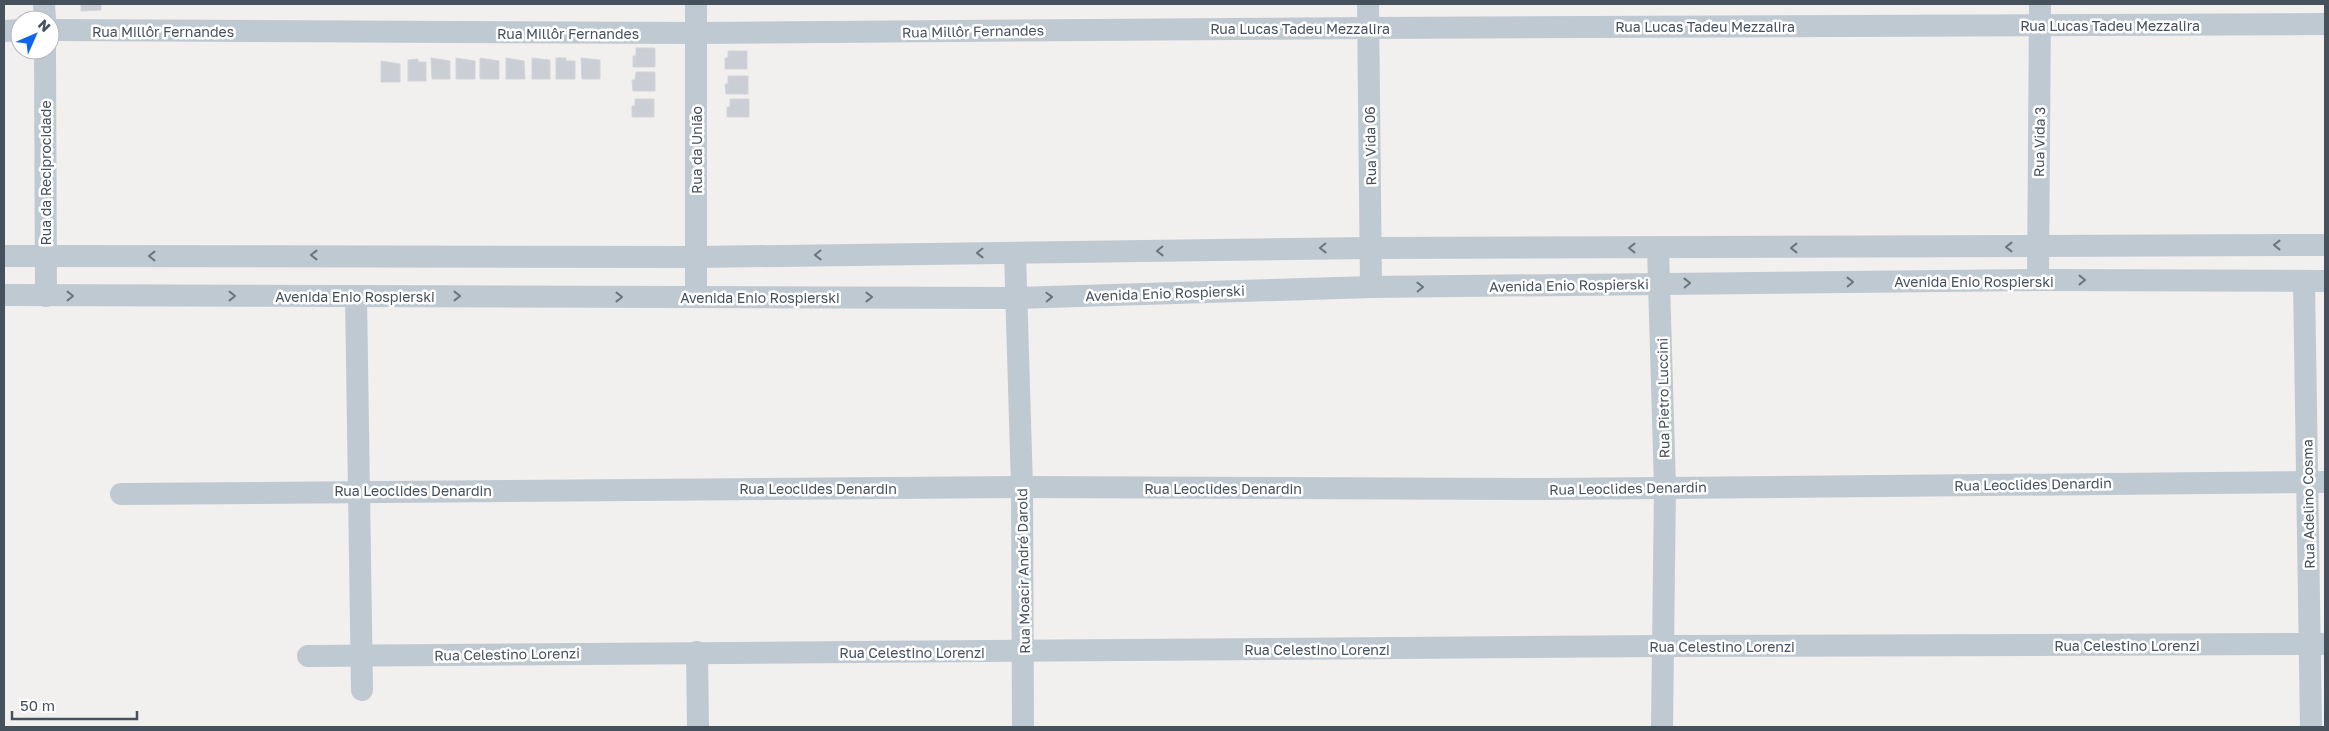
<svg xmlns="http://www.w3.org/2000/svg" width="2329" height="731" viewBox="0 0 2329 731" font-family="'Golos Text',sans-serif">
<style>
.building{fill:#cbced4;stroke:#d2d5db}
.lines{fill:none;stroke-linecap:round;stroke-linejoin:round}
.minor{stroke:#bfc9d2;stroke-width:22}
.oneway{stroke:#6a7581}
.labels{text-anchor:middle;dominant-baseline:central;stroke-width:5;stroke-linejoin:round;paint-order:stroke}
.street-label{font-size:14px;fill:#46515e;stroke:#fff}
</style>
<rect width="100%" height="100%" fill="#f2efef"/>
<g class="building">
<polygon points="81,4 101,4 101,10 81,11"/>
<polygon points="636,48 655,48 655,67 633,67 633,56 636,56"/>
<polygon points="728,51 747,51 747,69 725,69 725,58 728,58"/>
<polygon points="431,58 450,61 450,79 432,79"/>
<polygon points="456,58 475,61 475,79 456,79"/>
<polygon points="480,58 499,61 499,79 480,79"/>
<polygon points="506,58 524,61 525,79 506,79"/>
<polygon points="532,58 550,60 550,79 532,79"/>
<polygon points="556,58 566,58 566,61 575,61 575,79 556,79"/>
<polygon points="581,58 600,60 600,79 582,79"/>
<polygon points="418,59 418,62 426,62 426,81 408,81 408,60"/>
<polygon points="381,61 400,64 400,82 381,82"/>
<polygon points="636,72 655,72 655,91 633,91 632,80 635,80"/>
<polygon points="728,76 748,76 748,94 726,94 725,84 728,84"/>
<polygon points="635,99 654,99 654,117 632,117 632,106 635,106"/>
<polygon points="730,99 749,99 749,117 727,117 727,107 730,107"/>
</g>
<g class="lines">
<g class="minor">
<polyline points="44,4 45,20"/>
<polyline points="696,4 696,297"/>
<polyline points="1368,4 1371,287"/>
<polyline points="50,30 696,33 1369,28 2325,24"/>
<polyline points="4,31 20,30"/>
<polyline points="45,50 46,296"/>
<polyline points="1658,248 1665,488 1662,727"/>
<polyline points="1015,253 1022,487 1023,727"/>
<polyline points="4,256 697,257 1372,248 2325,245"/>
<polyline points="2038,280 2040,4"/>
<polyline points="2304,281 2311,727"/>
<polyline points="4,295 1016,298 1371,287 2038,280 2325,281"/>
<polyline points="356,296 362,690"/>
<polyline points="121,494 1022,487 1547,489 2325,482"/>
<polyline points="697,652 698,727"/>
<polyline points="308,656 1662,646 2325,644"/>
</g>
</g>
<defs><path id="oneway-chevron" d="M-2-3.5L2.5 0L-2 3.5" fill="none" stroke-width="1.6" stroke-linecap="round" stroke-linejoin="round" transform="scale(1.25)"/></defs>
<g class="oneway">
<use href="#oneway-chevron" transform="translate(2277 245) rotate(180)"/>
<use href="#oneway-chevron" transform="translate(2009 247) rotate(180)"/>
<use href="#oneway-chevron" transform="translate(1323 248) rotate(179)"/>
<use href="#oneway-chevron" transform="translate(1632 248) rotate(-180)"/>
<use href="#oneway-chevron" transform="translate(1794 248) rotate(180)"/>
<use href="#oneway-chevron" transform="translate(1160 251) rotate(179)"/>
<use href="#oneway-chevron" transform="translate(980 253) rotate(179)"/>
<use href="#oneway-chevron" transform="translate(314 255) rotate(180)"/>
<use href="#oneway-chevron" transform="translate(818 255) rotate(179)"/>
<use href="#oneway-chevron" transform="translate(152 256) rotate(180)"/>
<use href="#oneway-chevron" transform="translate(2082 280)"/>
<use href="#oneway-chevron" transform="translate(1850 282) rotate(-1)"/>
<use href="#oneway-chevron" transform="translate(1687 283) rotate(-1)"/>
<use href="#oneway-chevron" transform="translate(1420 287) rotate(-1)"/>
<use href="#oneway-chevron" transform="translate(70 296)"/>
<use href="#oneway-chevron" transform="translate(232 296)"/>
<use href="#oneway-chevron" transform="translate(457 296)"/>
<use href="#oneway-chevron" transform="translate(619 297)"/>
<use href="#oneway-chevron" transform="translate(869 297)"/>
<use href="#oneway-chevron" transform="translate(1049 297) rotate(-2)"/>
</g>
<g class="labels">
<g class="street-label">
<text x="2110" y="25">Rua Lucas Tadeu Mezzalira</text>
<text x="1705" y="26">Rua Lucas Tadeu Mezzalira</text>
<text x="1300" y="28">Rua Lucas Tadeu Mezzalira</text>
<text x="163" y="31">Rua Millôr Fernandes</text>
<text transform="translate(973 31) rotate(-1)">Rua Millôr Fernandes</text>
<text x="568" y="33">Rua Millôr Fernandes</text>
<text transform="translate(2039 142) rotate(-89)">Rua Vida 3</text>
<text transform="translate(1370 146) rotate(-91)">Rua Vida 06</text>
<text transform="translate(696 150) rotate(-90)">Rua da União</text>
<text transform="translate(45 173) rotate(-90)">Rua da Reciprocidade</text>
<text x="1974" y="281">Avenida Enio Rospierski</text>
<text transform="translate(1569 285) rotate(-1)">Avenida Enio Rospierski</text>
<text transform="translate(1165 293) rotate(-2)">Avenida Enio Rospierski</text>
<text x="355" y="296">Avenida Enio Rospierski</text>
<text x="760" y="297">Avenida Enio Rospierski</text>
<text transform="translate(1663 398) rotate(-91)">Rua Pietro Luccini</text>
<text transform="translate(2033 484) rotate(-1)">Rua Leoclides Denardin</text>
<text x="818" y="488">Rua Leoclides Denardin</text>
<text x="1223" y="488">Rua Leoclides Denardin</text>
<text transform="translate(1628 488) rotate(-1)">Rua Leoclides Denardin</text>
<text x="413" y="490">Rua Leoclides Denardin</text>
<text transform="translate(2308 504) rotate(-91)">Rua Adelino Cosma</text>
<text transform="translate(1023 571) rotate(-91)">Rua Moacir André Darold</text>
<text x="2127" y="645">Rua Celestino Lorenzi</text>
<text x="1722" y="646">Rua Celestino Lorenzi</text>
<text x="1317" y="649">Rua Celestino Lorenzi</text>
<text x="912" y="652">Rua Celestino Lorenzi</text>
<text transform="translate(507 654) rotate(-1)">Rua Celestino Lorenzi</text>
</g>
</g>
<rect width="2329" height="731" fill="none" stroke="#46515e" stroke-width="10"/>
<g transform="translate(35 35) rotate(45)"><circle r="24" fill="#ffffff" stroke="#b5b9bf"/>
<path d="M0-4L9 19L0 12L-9 19Z" fill="#0e66ec"/>
<text y="-8" font-size="14" font-weight="bold" text-anchor="middle" fill="#46515e">N</text>
</g>
<path d="M12 711v8h125v-8" fill="none" stroke="#46515e" stroke-width="2.5"/>
<text x="20" y="711" font-size="15" fill="#46515e" stroke="#ffffff" stroke-width="4" paint-order="stroke">50 m</text>
</svg>
